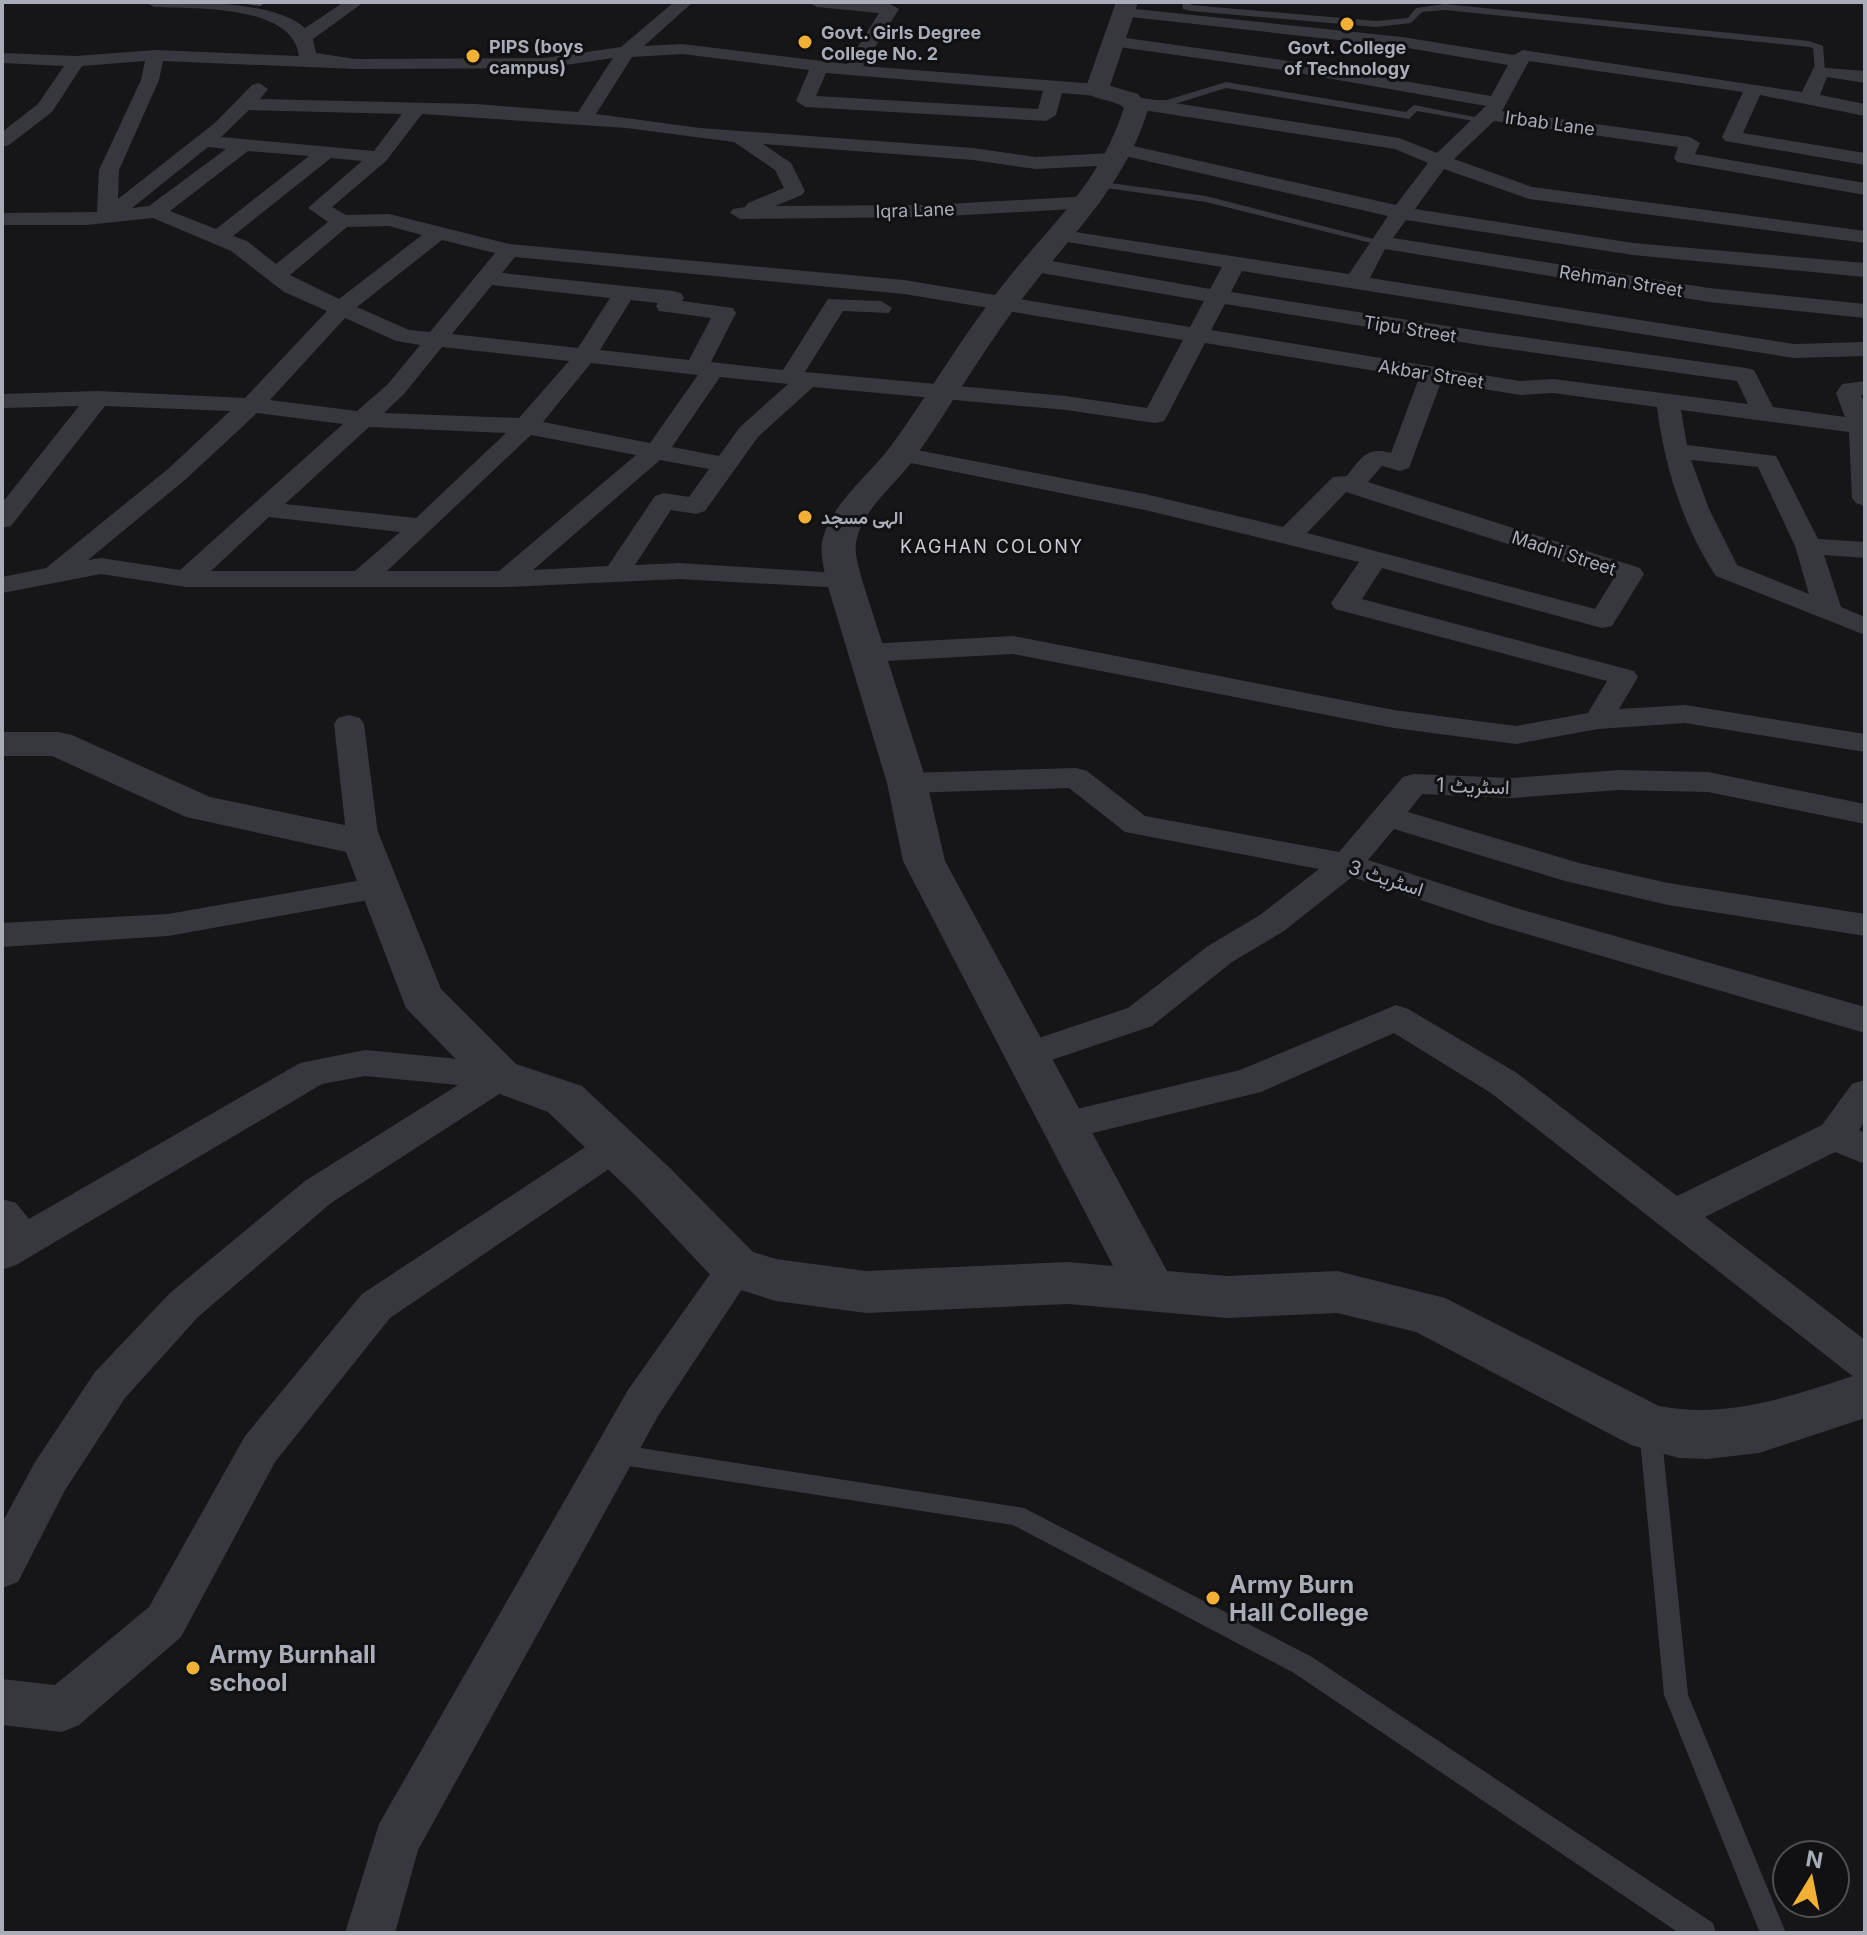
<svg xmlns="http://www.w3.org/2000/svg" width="1867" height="1935" viewBox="0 0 1867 1935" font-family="Inter,Vazirmatn,sans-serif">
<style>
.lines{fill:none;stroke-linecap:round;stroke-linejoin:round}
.service{fill:#37383d;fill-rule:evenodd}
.minor{fill:#37383d;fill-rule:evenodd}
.tertiary{fill:#37383d;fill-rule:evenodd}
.wall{fill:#47494d}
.poi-dot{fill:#f2b134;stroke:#111113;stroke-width:3}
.labels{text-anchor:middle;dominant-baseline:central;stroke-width:6;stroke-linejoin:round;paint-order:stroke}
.far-poi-label{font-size:18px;font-weight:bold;fill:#a8adb8;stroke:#111113;text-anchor:start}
.far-street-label{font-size:18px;fill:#a8adb8;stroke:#111113}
.far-neighbourhood-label{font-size:18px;letter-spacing:2px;fill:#c9ccd4;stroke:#111113}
.street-label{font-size:20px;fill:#a8adb8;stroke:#111113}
.near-poi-label{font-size:24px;font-weight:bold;fill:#a8adb8;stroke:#111113;text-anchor:start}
</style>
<rect width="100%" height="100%" fill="#161618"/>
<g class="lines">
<g class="service">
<polygon points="1182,2 1192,2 1191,5 1376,21 1408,18 1416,8 1445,4 1809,41 1823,46 1825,71 1820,74 1815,71 1813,48 1809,47 1445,10 1422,12 1411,23 1376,27 1191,11 1183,9"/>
<polygon points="1226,82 1406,112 1414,105 1490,120 1485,123 1417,111 1409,119 1226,88 1168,106 1146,106 1141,103 1146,100 1167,100"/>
<polygon points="1103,182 1206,196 1385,242 1379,245 1206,202 1099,187 1099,183"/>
<polygon points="1650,1418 1658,1421 1661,1428 1688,1695 1786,1933 1760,1933 1664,1695 1639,1428 1642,1421"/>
<polygon points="615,1444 1024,1508 1312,1657 1713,1923 1716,1933 1679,1933 1294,1673 1013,1525 615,1464 607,1461 604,1454 607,1447"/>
</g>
<g class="minor">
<path d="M 145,2 C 189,2 273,0 305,28 L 344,2 L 364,2 L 313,39 L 316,53 L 355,59 L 545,58 L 621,47 L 674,2 L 693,2 L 644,46 L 682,44 L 847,64 L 879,13 L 817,7 L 808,2 L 890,4 L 899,9 L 863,66 L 1097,84 L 1106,90 L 1097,96 L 1062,93 L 1056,115 L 1046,121 L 805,107 L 796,101 L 809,70 L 682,54 L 632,57 L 596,114 L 700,128 L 973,148 L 1036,157 L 1113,153 L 1110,149 L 1120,143 L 1396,205 L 1428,163 L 1395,149 L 1136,109 L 1127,103 L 1136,97 L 1399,138 L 1437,153 L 1486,106 L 1276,69 L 1112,46 L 1103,41 L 1112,36 L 1276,59 L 1491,96 L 1508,65 L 1402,47 L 1122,16 L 1116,15 L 1113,11 L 1116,7 L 1402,37 L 1514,55 L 1523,50 L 1802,92 L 1814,67 L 1865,71 L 1865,83 L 1827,77 L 1820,95 L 1865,104 L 1865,116 L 1760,95 L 1743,133 L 1865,153 L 1865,165 L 1725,141 L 1722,137 L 1743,92 L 1529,61 L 1502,111 L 1690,137 L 1700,143 L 1695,154 L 1865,183 L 1865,195 L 1677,162 L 1674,158 L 1678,147 L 1494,121 L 1454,159 L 1532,187 L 1865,231 L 1865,243 L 1529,199 L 1444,169 L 1415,209 L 1633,243 L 1865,263 L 1865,277 L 1633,255 L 1406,220 L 1393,238 L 1709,288 L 1865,304 L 1865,318 L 1709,302 L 1385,249 L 1370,278 L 1794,344 L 1865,342 L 1865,356 L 1794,358 L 1242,271 L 1231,292 L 1479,331 L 1746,368 L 1754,370 L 1773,407 L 1845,417 L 1836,393 L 1842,384 L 1865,381 L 1865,395 L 1861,395 L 1865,406 L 1865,506 L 1856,503 L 1852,498 L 1849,432 L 1681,410 L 1687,445 L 1776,456 L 1818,539 L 1865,542 L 1865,558 L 1824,555 L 1841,607 L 1865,617 L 1865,635 L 1716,576 C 1683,527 1664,464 1657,407 L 1553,393 L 1520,395 L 1441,382 L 1409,468 L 1400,471 L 1382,466 L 1368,482 L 1640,568 L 1644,574 L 1612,626 L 1602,628 L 1382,568 L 1362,599 L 1634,671 L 1638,677 L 1619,709 L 1685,705 L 1865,734 L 1865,752 L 1685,723 L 1598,729 L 1516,744 L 1394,728 L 1013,654 L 867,662 L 857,659 L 853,653 L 857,647 L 867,644 L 1013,636 L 1394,710 L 1516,726 L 1588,713 L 1607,681 L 1335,609 L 1331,603 L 1359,562 L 1145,510 L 901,461 L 892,459 L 889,454 L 892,449 L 901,447 L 1145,494 L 1283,527 L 1333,477 L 1347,476 C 1361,458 1367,446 1391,453 L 1419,378 L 1205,343 L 1167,416 L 1164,421 L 1155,423 L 1066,410 L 813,387 L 758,437 L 705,511 L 696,514 L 671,510 L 635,565 L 679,563 L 854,574 L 858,580 L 854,586 L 844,588 L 679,579 L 506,587 L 186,587 L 101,574 L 2,593 L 2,577 L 46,568 L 168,469 L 230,411 L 105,406 L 11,526 L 2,528 L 2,503 L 79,406 L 2,408 L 2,394 L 98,391 L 245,398 L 327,311 L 284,292 L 231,251 L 153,218 L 86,225 L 2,225 L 2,213 L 97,212 L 99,170 L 141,80 L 145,61 L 82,66 L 52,112 L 9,145 L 2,147 L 2,132 L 38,104 L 64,66 L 2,63 L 2,53 L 76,56 L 155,50 L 299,56 C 293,4 194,9 154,7 ZM 613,58 L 578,112 L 476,104 L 260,99 L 268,89 L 259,83 L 252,85 L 216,122 L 118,199 L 119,170 L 159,80 L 163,61 L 355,69 L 545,68 ZM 826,73 L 1043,91 L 1038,109 L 816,96 ZM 249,110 L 402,114 L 374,151 L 221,137 ZM 422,114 L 626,128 L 734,142 L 775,170 L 784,188 L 748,203 L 745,207 L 733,209 L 730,213 L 740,219 L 929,217 L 1091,208 L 1101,202 L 1091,196 L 929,205 L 775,206 L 802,195 L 805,191 L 791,163 L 763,144 L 973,160 L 1036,169 L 1117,165 L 1124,163 L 1127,159 L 1125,156 L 1388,216 L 1349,274 L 1062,230 L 1051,236 L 1055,240 L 1222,267 L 1210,289 L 1035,258 L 1024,265 L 1035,272 L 1204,301 L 1190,327 L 904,280 L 509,244 L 389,214 L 346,215 L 332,207 L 386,161 ZM 208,147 L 226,149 L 149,206 L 132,208 ZM 248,151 L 309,156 L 216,229 L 170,211 ZM 331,158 L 362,161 L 308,208 L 328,222 L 276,264 L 247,241 L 233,236 ZM 389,226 L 422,235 L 339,299 L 290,275 L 347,227 ZM 442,240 L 495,253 L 430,332 L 409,330 L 357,307 ZM 515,257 L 904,294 L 1183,340 L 1147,408 L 1066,396 L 805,372 L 843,311 L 889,313 L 892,308 L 881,301 L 828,299 L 783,370 L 711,362 L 736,313 L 733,308 L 682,301 L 684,298 L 681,293 L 673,291 L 502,273 ZM 492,285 L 610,298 L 578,348 L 452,334 ZM 631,300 L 658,303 L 656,306 L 659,311 L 711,318 L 689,360 L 600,350 ZM 1225,304 L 1479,345 L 1737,381 L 1748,404 L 1553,379 L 1520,381 L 1211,330 ZM 345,318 L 396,341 L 420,345 L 388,384 L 357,411 L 270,400 ZM 442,347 L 569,361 L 519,418 L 384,413 L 404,394 ZM 591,363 L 698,375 L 650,443 L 543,422 ZM 720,377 L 788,384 L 740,427 L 719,456 L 672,447 ZM 257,413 L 343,424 L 180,570 L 101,558 L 88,560 L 186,479 ZM 369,427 L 506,433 L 416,518 L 285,504 ZM 531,435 L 636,455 L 499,571 L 387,571 ZM 660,460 L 709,469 L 689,497 L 664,493 L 655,496 L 608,566 L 533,570 ZM 1691,460 L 1758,467 L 1795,546 L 1809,594 L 1737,565 L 1709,509 ZM 1346,492 L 1352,494 L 1614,578 L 1595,609 L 1307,533 ZM 269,517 L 400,532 L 355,571 L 211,571 Z"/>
<polygon points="349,715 360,718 364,724 379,842 374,849 363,853 352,849 347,842 334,724 338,718"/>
<polygon points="1076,768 1087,771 1145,816 1339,852 1403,777 1414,774 1512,778 1619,770 1708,772 1865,804 1865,824 1708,792 1619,790 1512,798 1422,794 1408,812 1579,863 1668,883 1865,914 1865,936 1668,905 1565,881 1394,829 1368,860 1513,907 1865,1007 1865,1033 1489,923 1352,877 1284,931 1232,962 1152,1026 1028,1068 1015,1064 1010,1055 1015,1046 1128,1008 1208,946 1260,915 1319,869 1125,832 1069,788 907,793 896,790 892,783 896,776 907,773"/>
<polygon points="379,877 391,880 395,888 391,896 168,936 2,947 2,923 168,914"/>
<polygon points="1396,1005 1408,1009 1517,1073 1677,1196 1822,1125 1852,1084 1865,1080 1865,1121 1859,1130 1865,1133 1865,1164 1835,1152 1705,1217 1865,1340 1865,1380 1851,1375 1491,1093 1394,1033 1261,1092 1064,1140 1051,1136 1046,1126 1051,1116 1064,1112 1240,1070"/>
<polygon points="365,1050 500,1063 513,1067 518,1076 513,1085 331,1203 198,1317 125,1398 65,1490 18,1582 2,1588 2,1523 35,1462 95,1372 170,1293 305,1181 458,1085 365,1076 322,1084 16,1265 2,1270 2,1199 16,1203 29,1219 300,1063"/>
<polygon points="615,1132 628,1136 634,1146 628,1156 390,1318 275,1462 181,1637 79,1725 62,1732 2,1725 2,1679 55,1685 149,1607 245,1436 362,1294 602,1136"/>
<polygon points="736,1252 750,1257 756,1268 658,1416 418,1850 395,1933 345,1933 379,1824 628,1390 722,1257"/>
</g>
<path class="tertiary" d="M 1116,2 L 1138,2 L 1110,86 L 1138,94 L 1149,107 C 1124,189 1069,236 1019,303 C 981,353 950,408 914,459 C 896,484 864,508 857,538 C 853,552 859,567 862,580 L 927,783 L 945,861 L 1167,1271 L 1227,1276 L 1337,1271 L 1445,1298 L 1659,1406 C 1732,1420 1797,1394 1865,1372 L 1865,1418 L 1759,1453 L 1707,1459 L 1679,1458 L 1631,1445 L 1416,1332 L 1337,1313 L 1227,1318 L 1068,1304 L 866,1313 L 776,1301 L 718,1283 L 637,1197 L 548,1112 L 484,1088 L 406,1008 L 346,852 L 186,817 L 52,756 L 2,756 L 2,732 L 58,732 L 72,735 L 210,797 L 378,832 L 441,989 L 516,1064 L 582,1086 L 671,1169 L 753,1252 L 776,1259 L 866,1271 L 1068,1262 L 1113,1266 L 903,861 L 887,783 L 826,580 C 824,567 819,552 823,538 C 832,503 870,474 891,446 C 928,395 959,341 998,291 C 1047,227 1098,188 1124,108 C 1113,98 1094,102 1085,90 Z"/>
</g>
<polygon class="wall" points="233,2 267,2 260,6"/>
<g class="poi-dot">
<circle cx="1347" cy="24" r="8"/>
<circle cx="805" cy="42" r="8"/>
<circle cx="473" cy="56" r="8"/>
<circle cx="805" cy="517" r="8"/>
<circle cx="1213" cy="1598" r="8"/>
<circle cx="193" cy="1668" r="8"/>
</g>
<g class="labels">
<g class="far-poi-label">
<text x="821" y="32">Govt. Girls Degree<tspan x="821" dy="21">College No. 2</tspan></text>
<text x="489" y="46">PIPS (boys<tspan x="489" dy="21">campus)</tspan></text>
<text x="1347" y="47" text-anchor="middle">Govt. College<tspan x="1347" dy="21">of Technology</tspan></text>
<text x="821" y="517">الہی مسجد</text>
</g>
<g class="far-street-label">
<text transform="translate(1550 123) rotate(8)">Irbab Lane</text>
<text transform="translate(915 210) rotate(-2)">Iqra Lane</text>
<text transform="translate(1621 281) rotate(9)">Rehman Street</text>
<text transform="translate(1410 329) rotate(9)">Tipu Street</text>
<text transform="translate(1431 374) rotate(9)">Akbar Street</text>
<text transform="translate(1564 553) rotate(18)">Madni Street</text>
</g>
<g class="far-neighbourhood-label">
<text x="992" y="546">KAGHAN COLONY</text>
</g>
<g class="street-label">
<text transform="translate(1473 786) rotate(2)">اسٹریٹ 1</text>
<text transform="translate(1386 878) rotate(18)">اسٹریٹ 3</text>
</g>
<g class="near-poi-label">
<text x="1229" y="1584">Army Burn<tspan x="1229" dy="28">Hall College</tspan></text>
<text x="209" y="1654">Army Burnhall<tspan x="209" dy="28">school</tspan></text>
</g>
</g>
<rect width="1867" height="1935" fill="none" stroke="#a8adb8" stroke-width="8"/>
<g transform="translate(1811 1879) rotate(10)"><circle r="38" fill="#111113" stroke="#4d4f55" stroke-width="2"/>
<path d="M0-6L14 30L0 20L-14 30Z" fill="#f2b134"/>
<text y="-12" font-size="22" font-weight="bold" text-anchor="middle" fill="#a8adb8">N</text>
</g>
</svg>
